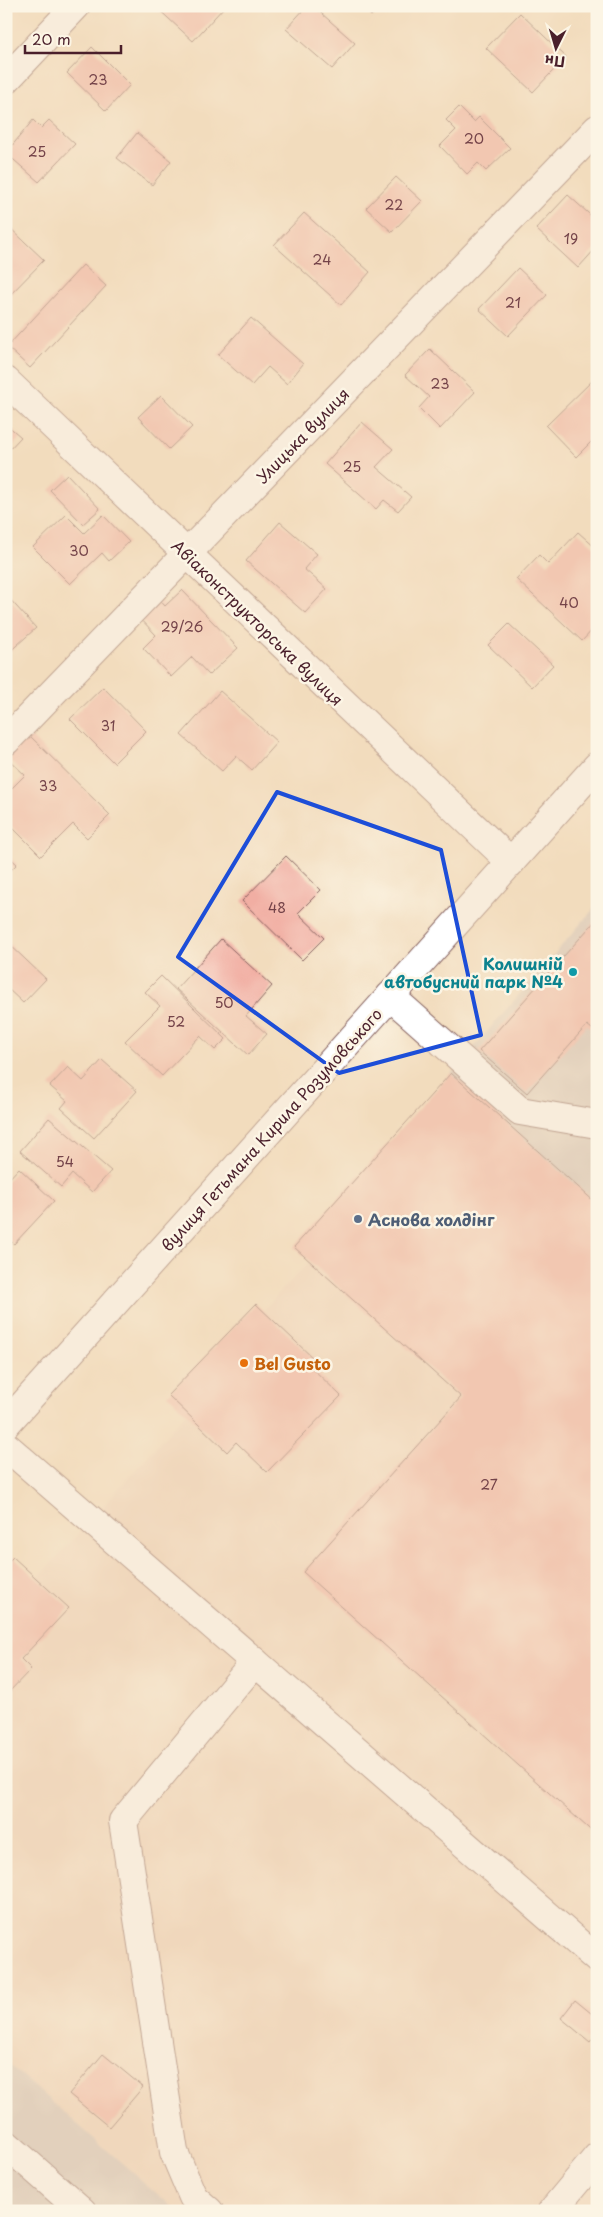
<svg xmlns="http://www.w3.org/2000/svg" width="603" height="2217" viewBox="0 0 603 2217" font-family="'Playpen Sans',sans-serif">
<style>
.built{fill:#eed1ba}
.industrial{fill:#cec1ba}
.building{fill:#f1aea3}
.lines{fill:none;stroke-linecap:round;stroke-linejoin:round}
.minor-casing{stroke:#85615e;stroke-width:30}
.minor{stroke:#fff;stroke-width:28}
.marked{fill:none;stroke:#1d4ed8;stroke-width:4;stroke-linejoin:round}
.culture-dot{fill:#0f9aa8;stroke:#fcf5e5;stroke-width:2}
.service-dot{fill:#5c6f8a;stroke:#fcf5e5;stroke-width:2}
.food-dot{fill:#e8710a;stroke:#fcf5e5;stroke-width:2}
.labels{text-anchor:middle;dominant-baseline:central;stroke-width:5;stroke-linejoin:round;paint-order:stroke}
.number-label{font-size:14px;fill:#744349}
.street-label{font-size:16px;fill:#4a1f2b;stroke:#fcf5e5}
.culture-label{font-size:16px;font-weight:bold;fill:#0d838f;stroke:#fcf5e5;text-anchor:end}
.service-label{font-size:16px;font-weight:bold;fill:#4e5e75;stroke:#fcf5e5;text-anchor:start}
.food-label{font-size:16px;font-weight:bold;fill:#c56008;stroke:#fcf5e5;text-anchor:start}
</style>
<rect width="100%" height="100%" fill="#fcf5e5"/>
<filter id="ink" filterUnits="userSpaceOnUse"><feTurbulence type="fractalNoise" baseFrequency=".02" numOctaves="2"/><feDisplacementMap in="SourceGraphic" scale="10" xChannelSelector="R" yChannelSelector="G"/><feConvolveMatrix kernelMatrix="1 2 1 2 8 2 1 2 1" color-interpolation-filters="sRGB"/></filter>
<filter id="wash" filterUnits="userSpaceOnUse"><feTurbulence type="fractalNoise" baseFrequency=".0096" numOctaves="4" result="noise"/><feDisplacementMap in="SourceGraphic" scale="20" xChannelSelector="R" yChannelSelector="G"/><feGaussianBlur stdDeviation="1.12" result="paint"/><feColorMatrix in="noise" values="0 0 0 0 0 0 0 0 0 0 0 0 0 0 0 0 0 1.4 0 .05"/><feComposite in="paint" operator="in"/></filter>
<g filter="url(#wash)">
<rect width="100%" height="100%" fill="#f2dcbd"/>
<polygon class="built" points="451,1073 597,1204 597,2211 177,2211 6,2062 6,1565 13,1557 37,1579 91,1520 186,1413 168,1395 256,1304 263,1310 310,1261 294,1247"/>
<g class="industrial">
<polygon points="597,905 597,1204 451,1073"/>
<polygon points="6,2062 177,2211 6,2211"/>
</g>
<g id="blocks">
<g class="building">
<polygon points="155,6 225,6 193,41"/>
<polygon points="307,6 313,6 355,43 332,69 286,29"/>
<polygon points="362,6 381,6 371,16"/>
<polygon points="520,13 566,57 533,92 486,48"/>
<polygon points="92,47 130,85 106,111 67,73"/>
<polygon points="459,107 474,122 479,117 510,148 486,171 478,163 467,174 440,146 456,130 446,120"/>
<polygon points="33,120 41,128 49,120 75,144 39,182 6,153"/>
<polygon points="137,133 171,161 152,185 117,158"/>
<polygon points="396,177 422,201 392,232 366,208"/>
<polygon points="568,195 597,221 597,247 578,268 536,229"/>
<polygon points="304,213 370,272 341,305 274,245"/>
<polygon points="6,224 44,260 6,299"/>
<polygon points="83,265 106,286 30,368 7,347"/>
<polygon points="518,268 547,295 508,336 479,309"/>
<polygon points="251,318 303,364 287,384 268,367 252,385 218,355"/>
<polygon points="430,349 475,392 440,429 419,408 429,397 405,375"/>
<polygon points="597,376 597,436 576,457 546,426"/>
<polygon points="161,395 192,427 169,449 138,417"/>
<polygon points="362,422 393,449 376,467 411,497 398,511 384,500 376,509 325,464"/>
<polygon points="6,424 21,437 6,453"/>
<polygon points="67,474 100,509 83,524 50,490"/>
<polygon points="66,515 84,533 103,515 129,542 109,561 102,553 70,584 33,547"/>
<polygon points="280,522 317,554 304,569 327,589 305,613 246,561"/>
<polygon points="578,532 597,549 597,625 582,641 516,579 539,555 548,564"/>
<polygon points="182,590 238,648 209,675 192,657 171,677 143,648 156,635 138,616 157,597 165,606"/>
<polygon points="6,595 36,628 6,655"/>
<polygon points="509,624 553,665 532,687 488,645"/>
<polygon points="103,687 146,731 114,763 70,719"/>
<polygon points="220,691 277,742 252,770 236,756 222,771 181,735"/>
<polygon points="26,732 110,815 87,838 73,824 41,856 6,821 6,794 25,775 6,757 6,751"/>
<polygon points="6,854 17,864 6,875"/>
<polygon points="286,856 321,890 298,913 324,938 302,960 242,901"/>
<polygon points="597,919 597,1033 587,1025 527,1093 479,1051"/>
<polygon points="221,939 272,986 246,1016 267,1034 248,1055 176,989"/>
<polygon points="6,941 46,979 23,1003 6,987"/>
<polygon points="161,976 226,1039 215,1050 200,1036 162,1076 125,1041 160,1006 145,992"/>
<polygon points="102,1060 137,1091 94,1138 61,1108 67,1101 50,1086 68,1067 83,1081"/>
<polygon points="451,1073 597,1204 597,1836 303,1572 461,1397 294,1247"/>
<polygon points="49,1118 111,1171 92,1192 72,1174 61,1187 20,1151"/>
<polygon points="19,1168 54,1201 14,1244 6,1237 6,1182"/>
<polygon points="256,1304 315,1360 310,1366 341,1396 267,1472 236,1442 227,1452 168,1395"/>
<polygon points="13,1557 69,1608 21,1659 31,1669 6,1695 6,1564"/>
<polygon points="575,2000 597,2018 597,2033 590,2042 561,2018"/>
<polygon points="103,2054 143,2087 109,2127 69,2094"/>
</g>
</g>
</g>
<g filter="url(#ink)">
<use href="#blocks" fill-opacity="0" stroke="#85615e" stroke-width="1"/>
<g class="lines">
<defs>
<g id="minor">
<polyline points="6,80 76,6"/>
<polyline points="6,381 511,862"/>
<polyline points="6,741 597,129"/>
<polyline points="390,996 520,1111 597,1124"/>
<polyline points="6,1424 597,766"/>
<polyline points="6,1446 597,1959"/>
<polyline points="6,2144 82,2211"/>
<polyline points="209,2211 193,2197 174,2152 123,1821 255,1662"/>
<polyline points="552,2211 597,2157"/>
</g>
</defs>
<use href="#minor" class="minor-casing"/>
<use href="#minor" class="minor"/>
</g>
</g>
<path d="M0 0H603V2217H0ZM 277,792 L 441,850 L 481,1035 L 339,1073 L 178,957 Z" fill="#f2dcbd" fill-opacity=".55" fill-rule="evenodd"/>
<path class="marked" d="M 277,792 L 441,850 L 481,1035 L 339,1073 L 178,957 Z"/>
<circle class="culture-dot" cx="573" cy="972" r="5"/>
<circle class="service-dot" cx="358" cy="1219" r="5"/>
<circle class="food-dot" cx="244" cy="1363" r="5"/>
<g class="labels">
<g class="number-label">
<text x="98" y="79">23</text>
<text x="474" y="138">20</text>
<text x="37" y="151">25</text>
<text x="394" y="204">22</text>
<text x="571" y="238">19</text>
<text x="322" y="259">24</text>
<text x="513" y="302">21</text>
<text x="440" y="383">23</text>
<text x="352" y="466">25</text>
<text x="79" y="550">30</text>
<text x="569" y="602">40</text>
<text x="182" y="626">29/26</text>
<text x="108" y="725">31</text>
<text x="48" y="785">33</text>
<text x="277" y="907">48</text>
<text x="224" y="1002">50</text>
<text x="176" y="1021">52</text>
<text x="65" y="1161">54</text>
<text x="489" y="1484">27</text>
</g>
<g class="street-label">
<text transform="translate(302 435) rotate(-46)">Улицька вулиця</text>
<text transform="translate(258 622) rotate(44)">Авіаконструкторська вулиця</text>
<text transform="translate(271 1129) rotate(-48)">вулиця Гетьмана Кирила Розумовського</text>
</g>
<g class="culture-label">
<text x="563" y="963">Колишній<tspan x="563" dy="18">автобусний парк №4</tspan></text>
</g>
<g class="service-label">
<text x="368" y="1219">Аснова холдінг</text>
</g>
<g class="food-label">
<text x="254" y="1363">Bel Gusto</text>
</g>
</g>
<rect width="603" height="2217" fill="none" stroke="#fcf5e5" stroke-width="25"/>
<g transform="translate(556 48) rotate(185)" stroke="#fcf5e5" stroke-width="4" paint-order="stroke">
<path d="M0-4L9 19L0 12L-9 19Z" fill="#4a1f2b"/>
<text y="-8" font-size="14" font-weight="bold" text-anchor="middle" fill="#4a1f2b">Пн</text>
</g>
<path d="M25 45v8h96v-8" fill="none" stroke="#4a1f2b" stroke-width="2.5"/>
<text x="32" y="45" font-size="15" fill="#4a1f2b" stroke="#fcf5e5" stroke-width="4" paint-order="stroke">20 m</text>
</svg>
